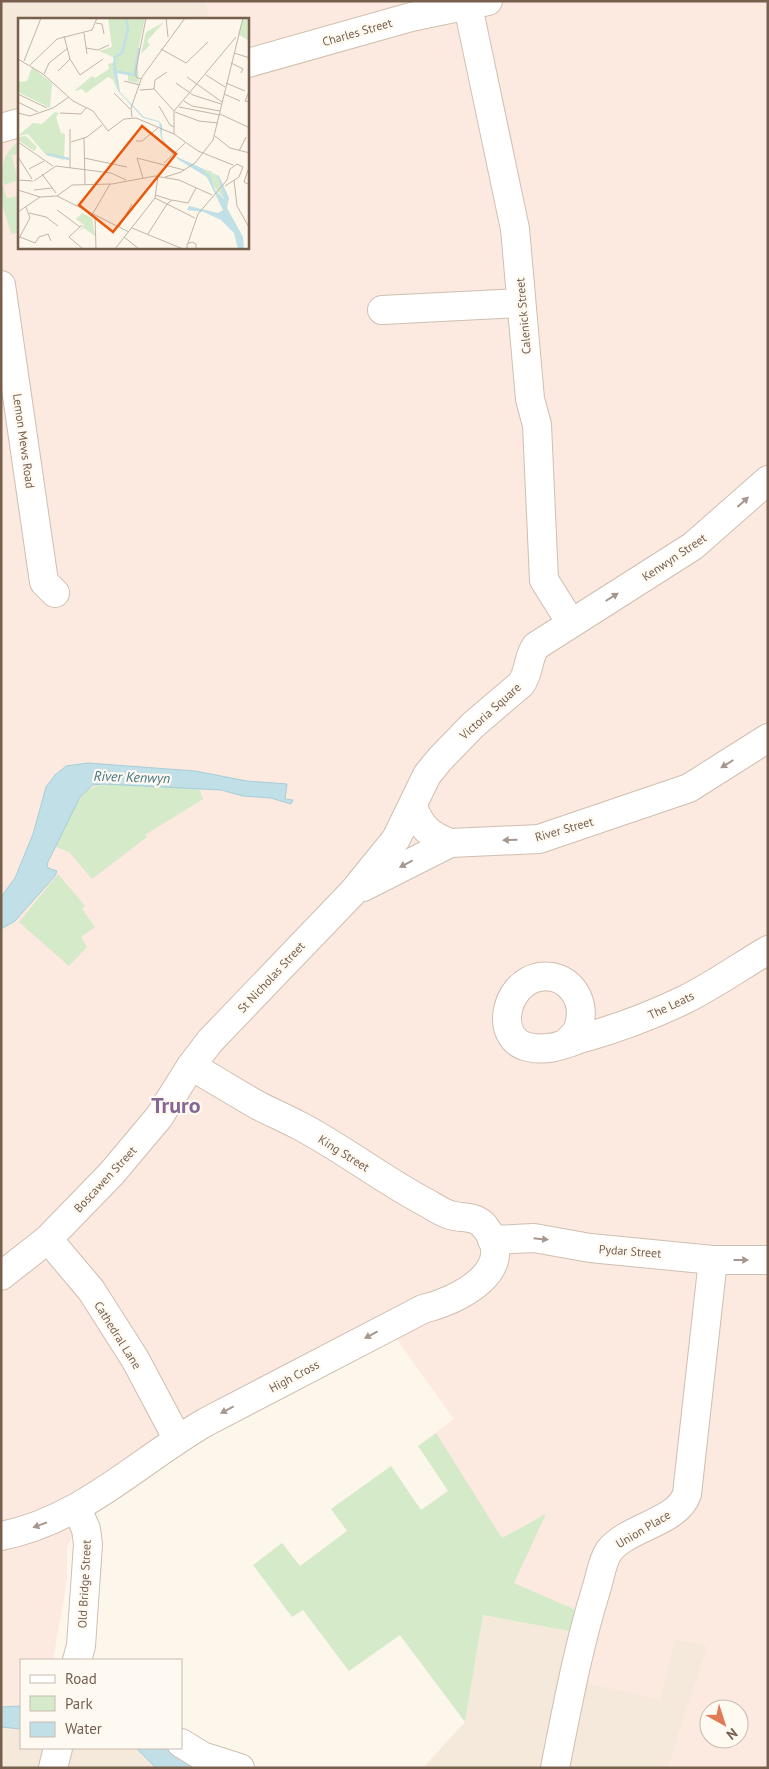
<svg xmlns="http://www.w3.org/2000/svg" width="769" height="1769" viewBox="0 0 769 1769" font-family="'PT Sans',sans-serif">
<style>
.residential{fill:#f4e9da}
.commercial{fill:#fce9e0;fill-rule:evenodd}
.green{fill:#d5eac9}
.water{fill:#c0dfe6;stroke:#a6ced8}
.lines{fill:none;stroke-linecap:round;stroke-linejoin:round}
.street-casing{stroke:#cfbfb0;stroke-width:30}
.secondary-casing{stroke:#d1c0ae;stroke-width:30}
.street{stroke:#fff;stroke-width:28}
.secondary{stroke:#fff;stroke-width:28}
.oneway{fill:#a7978c}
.labels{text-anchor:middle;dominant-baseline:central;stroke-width:4.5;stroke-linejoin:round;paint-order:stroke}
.street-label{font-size:12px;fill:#775f4e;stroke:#fefaf2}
.water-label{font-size:14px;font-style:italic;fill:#457683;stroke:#fefaf2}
.town-label{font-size:22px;font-weight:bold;fill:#866693;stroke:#fefaf2}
.inset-river{fill:none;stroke:#c0dfe6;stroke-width:2.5}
.inset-road{fill:none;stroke:#c3b5a7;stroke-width:1}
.view{fill:#e8590c;fill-opacity:0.15;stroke:#e8590c;stroke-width:2.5}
.inset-edge{fill:none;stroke:#775f4e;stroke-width:2.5}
</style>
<rect width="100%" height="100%" fill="#fcf6eb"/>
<g class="residential">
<polygon points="1,1 206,1 210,19 19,19 19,123 1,128"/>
<polygon points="598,1554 660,1700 675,1639 708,1646 668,1768 423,1768 465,1722 483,1615 569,1631"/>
<polygon points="1,1727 21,1729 21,1748 136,1748 156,1768 1,1768"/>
</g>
<path class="commercial" d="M 206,1 L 404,1 L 411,17 L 468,6 L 508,1 L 768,1 L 768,1768 L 668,1768 L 708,1646 L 675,1639 L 660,1700 L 586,1683 L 616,1559 L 576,1610 L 514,1583 L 545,1515 L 502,1538 L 435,1433 L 454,1419 L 401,1345 L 385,1315 L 127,1483 L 76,1530 L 67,1547 L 67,1580 L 53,1660 L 21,1660 L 21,1706 L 1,1707 L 1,128 L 19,123 L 19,248 L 248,248 L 248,19 L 210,19 ZM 709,1709 L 739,1709 L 739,1739 L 709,1739 Z"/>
<g class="green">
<path d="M 19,141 L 19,154 L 12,155 L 17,178 L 16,181 L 4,185 C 1,166 2,154 19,141 Z"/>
<polygon points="1,186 3,186 7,198 19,196 19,233 11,234 1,200"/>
<path d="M 103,784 L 199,788 L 203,799 L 145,835 L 147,837 L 92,879 L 69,852 L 56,847 C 67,824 76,788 103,784 Z"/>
<polygon points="58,874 85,906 82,909 95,927 81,937 87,947 69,966 19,922"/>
<polygon points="436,1433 502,1538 546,1514 514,1583 576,1610 569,1631 483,1615 465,1722 400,1635 349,1671 303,1610 292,1617 253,1565 282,1543 300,1566 347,1531 331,1509 391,1466 421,1510 448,1491 418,1446"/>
</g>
<g class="water">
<polygon points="88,763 195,771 247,781 287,784 285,799 293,800 291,804 271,798 243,796 221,790 103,784 93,785 80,797 47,864 48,868 57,871 55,876 15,921 1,929 1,897 15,878 33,834 46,787 55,775 66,766"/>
<polygon points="21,1706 21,1729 1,1727 1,1707"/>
<polygon points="136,1748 178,1748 212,1768 156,1768"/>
</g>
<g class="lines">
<defs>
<g id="street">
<polyline points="468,6 515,229 530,399 537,425 544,580 571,623"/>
<polyline points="1,285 44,582 55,593"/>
<polyline points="382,310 521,303"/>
<path d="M 413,807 C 421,827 429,835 450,843"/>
<polyline points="363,887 450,843 539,839 689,788 768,738"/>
<path d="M 566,1043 C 571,1038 578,1032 579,1025 C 587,999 567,972 539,977 C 504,984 494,1039 528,1047 C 549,1052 564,1044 583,1038 C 619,1028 653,1015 686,999 C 714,985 741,966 768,950"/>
<polyline points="48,1239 91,1290 135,1359 177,1438"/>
<polyline points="492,1240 534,1238 590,1248 713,1260 768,1260"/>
<path d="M 1,1276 L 48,1239 L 112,1173 L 159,1117 L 191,1066 L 210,1041 L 353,892 L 396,839 L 427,775 L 440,759 L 473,725 L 521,684 C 530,672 527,658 536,646 L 693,546 L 768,480"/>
<polyline points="77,1509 86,1529 88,1544 81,1646 77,1660"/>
<path d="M 1,1536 C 82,1520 137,1462 206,1422 L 423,1309 C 457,1301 520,1270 485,1227 C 476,1215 463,1219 450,1215 C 443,1213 434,1207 427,1203 C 383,1180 344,1149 300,1126 C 287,1119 273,1113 259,1106 C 236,1093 214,1079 191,1066"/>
<polyline points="181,1743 202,1756 240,1768"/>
<polyline points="53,1768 58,1748"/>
<path d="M 555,1768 C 567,1708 578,1648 596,1590 C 600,1578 602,1561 609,1551 C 627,1527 677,1523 687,1494 L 713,1260"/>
</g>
<g id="secondary">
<polyline points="248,63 411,17 488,1"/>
<polyline points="1,128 19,123"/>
</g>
</defs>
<use href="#street" class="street-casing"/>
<use href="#secondary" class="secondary-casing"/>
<use href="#street" class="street"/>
<use href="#secondary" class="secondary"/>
</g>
<defs><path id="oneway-solid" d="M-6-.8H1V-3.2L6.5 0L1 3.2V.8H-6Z" transform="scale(1.25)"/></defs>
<g class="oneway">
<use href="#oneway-solid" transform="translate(743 502) rotate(-42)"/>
<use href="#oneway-solid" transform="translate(612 597) rotate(-32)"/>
<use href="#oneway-solid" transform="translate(727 764) rotate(148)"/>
<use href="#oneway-solid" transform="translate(510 840) rotate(178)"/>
<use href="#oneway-solid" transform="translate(406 864) rotate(152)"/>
<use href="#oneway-solid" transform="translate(541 1239) rotate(6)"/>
<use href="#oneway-solid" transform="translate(741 1260)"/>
<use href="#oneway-solid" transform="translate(371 1335) rotate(152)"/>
<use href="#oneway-solid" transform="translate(227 1410) rotate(152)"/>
<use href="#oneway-solid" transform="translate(40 1525) rotate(160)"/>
</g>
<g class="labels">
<g class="street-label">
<text transform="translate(357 32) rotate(-16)">Charles Street</text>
<text transform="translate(523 316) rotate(-95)">Calenick Street</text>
<text transform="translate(24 441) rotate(82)">Lemon Mews Road</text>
<text transform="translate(674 557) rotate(-34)">Kenwyn Street</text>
<text transform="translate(490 711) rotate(-42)">Victoria Square</text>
<text transform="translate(564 829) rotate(-16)">River Street</text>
<text transform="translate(271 977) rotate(-47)">St Nicholas Street</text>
<text transform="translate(671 1005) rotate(-25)">The Leats</text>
<text transform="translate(344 1153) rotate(32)">King Street</text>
<text transform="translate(105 1179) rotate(-47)">Boscawen Street</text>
<text transform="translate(630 1251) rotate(4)">Pydar Street</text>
<text transform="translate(118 1335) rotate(58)">Cathedral Lane</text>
<text transform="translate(294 1376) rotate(-28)">High Cross</text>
<text transform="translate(643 1529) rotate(-31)">Union Place</text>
<text transform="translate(84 1584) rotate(-87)">Old Bridge Street</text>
</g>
<g class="water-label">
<text transform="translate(132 777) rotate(2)">River Kenwyn</text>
</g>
<g class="town-label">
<text x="176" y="1105">Truro</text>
</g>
</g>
<g transform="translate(18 18)">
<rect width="231" height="231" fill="#fcf6eb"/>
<path d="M 90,0 L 127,0 L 119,37 L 121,65 L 110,63 L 110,57 L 98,55 L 95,49 L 100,73 L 95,62 L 90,59 L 68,75 L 64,71 L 56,73 L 74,58 L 77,60 L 91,51 L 90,46 L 97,44 L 95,39 L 81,33 L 94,29 ZM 225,0 L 231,0 L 231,23 L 220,16 ZM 146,4 L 129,23 L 132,27 L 123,36 L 128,14 ZM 14,49 L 34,65 L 32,90 L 0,74 L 0,64 L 9,63 ZM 37,94 L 41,95 L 38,99 L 43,115 L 47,116 L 46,142 L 28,137 L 10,116 L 0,118 L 15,105 L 24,106 ZM 8,118 L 19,129 L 16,133 L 0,122 L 0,119 ZM 182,151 L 192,153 L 200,160 L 206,181 ZM 64,195 L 74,200 L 77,218 L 66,210 L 61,213 L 66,207 L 58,201 Z" fill="#d5eac9"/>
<path d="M 98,47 L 102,74 L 126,99 L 141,103 L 144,107 L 144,120 L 157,138 L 201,158 L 211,180 L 209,190 L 225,219 L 226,231 L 220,231 L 216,215 L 203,202 L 186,194 L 169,192 L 171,188 L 200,195 L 205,192 L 189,159 L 161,142 L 150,132 L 143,120 L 141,104 L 125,100 L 100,73 L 95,51 ZM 183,152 L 192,153 L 200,160 L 206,181 L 197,172 L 192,157 Z" fill="#c0dfe6" fill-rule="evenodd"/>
<path class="inset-river" d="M 96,49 L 97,39 L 104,35 L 110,12 L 108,0M 97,53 L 116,57 L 121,30M 29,136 L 51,141"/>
<path class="inset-road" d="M 148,0 L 150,19M 78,5 L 84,6 L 86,16M 66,15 L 69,36M 46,18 L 52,41 L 62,57 L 85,41M 68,30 L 80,32 L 91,27M 143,31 L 168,45 L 190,24M 216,35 L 232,40M 0,41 L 25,56 L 55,83 L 75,93 L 90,113 L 106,101 L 118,100 L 156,116 L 180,133 L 215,147M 6,43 L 23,0M 213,45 L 225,51 L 223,55M 12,47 L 39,21 L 74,12 L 79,0M 40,53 L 52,41M 26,56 L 31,45 L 50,30M 188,57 L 207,69M 169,59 L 204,84M 123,61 L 118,59 L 118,52 L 128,0M 106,63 L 122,67M 158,65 L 175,77 L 203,86M 208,65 L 227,73M 136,71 L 137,62 L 149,54M 232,71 L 227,83 L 232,84M 122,72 L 136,71 L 156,93M 96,75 L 112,91M 0,76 L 29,90M 206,76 L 222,83M 166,83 L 174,88 L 202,93M 0,84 L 20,94M 141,88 L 152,107 L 156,109M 161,89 L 202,97M 157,94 L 181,103 L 200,105M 0,95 L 12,98 L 35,90 L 51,79M 42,95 L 63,96 L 68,90M 202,96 L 232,110M 114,99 L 113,90 L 124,59 L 167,0M 156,116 L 156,93 L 218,19M 197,118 L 212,130 L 232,135M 66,120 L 67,166M 118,123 L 124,123 L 141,109M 0,124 L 35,148M 53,124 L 69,119 L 84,107M 221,133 L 228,119M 0,139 L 14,161M 66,140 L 109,149M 146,145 L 167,125M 52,150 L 52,111M 11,151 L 26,143M 230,152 L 226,164 L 232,167M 24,156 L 38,175M 147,159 L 163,154 L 177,145 L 195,122 L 225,0M 125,160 L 119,140 L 166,152M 0,162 L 15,163M 216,162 L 219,188 L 232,211M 16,163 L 38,148 L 93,155 L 108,162M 207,168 L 221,159 L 225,149M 0,172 L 22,179M 16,172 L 34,170M 137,177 L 153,182M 39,178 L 111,214M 22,179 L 39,178 L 54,167 L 94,166 L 137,158 L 161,162 L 194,177M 137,180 L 177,200M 149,186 L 154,182 L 170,185 L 178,170M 39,192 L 62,209M 0,194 L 22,179M 11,195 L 28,199 L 40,208M 74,197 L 92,166M 77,199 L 78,231M 64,207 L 51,219 L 65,231M 101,209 L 114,186M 114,210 L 165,231M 130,216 L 149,186M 2,219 L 17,225 L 21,219 L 30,216 L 33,223M 106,219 L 121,231M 0,222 L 12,200 L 8,189M 170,225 L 180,196 L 209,162 L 212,151 L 219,146 L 225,149M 97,231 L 137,180 L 140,158M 169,231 L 169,226 L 174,224 L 178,226 L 178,231"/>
<path class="view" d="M 124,108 L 158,136 L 95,214 L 61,187 Z"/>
<rect width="231" height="231" class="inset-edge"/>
</g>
<rect width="769" height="1769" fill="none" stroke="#775f4e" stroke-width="5"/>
<rect x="20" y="1659" width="162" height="90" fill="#fefaf2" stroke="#c8bcb0"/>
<rect x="30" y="1675" width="25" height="8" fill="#ffffff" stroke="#c8bcb0"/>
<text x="65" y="1684" font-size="15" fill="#775f4e">Road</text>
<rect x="30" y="1696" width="25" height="15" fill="#d5eac9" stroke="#c8bcb0"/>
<text x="65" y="1709" font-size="15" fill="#775f4e">Park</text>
<rect x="30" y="1722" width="25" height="15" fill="#c0dfe6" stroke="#c8bcb0"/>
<text x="65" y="1734" font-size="15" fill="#775f4e">Water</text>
<g transform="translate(724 1724) rotate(141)"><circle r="24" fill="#fefaf2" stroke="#c8bcb0"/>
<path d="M0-4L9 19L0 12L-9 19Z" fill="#e17b56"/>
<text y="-8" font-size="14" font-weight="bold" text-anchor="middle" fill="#775f4e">N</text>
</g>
</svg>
